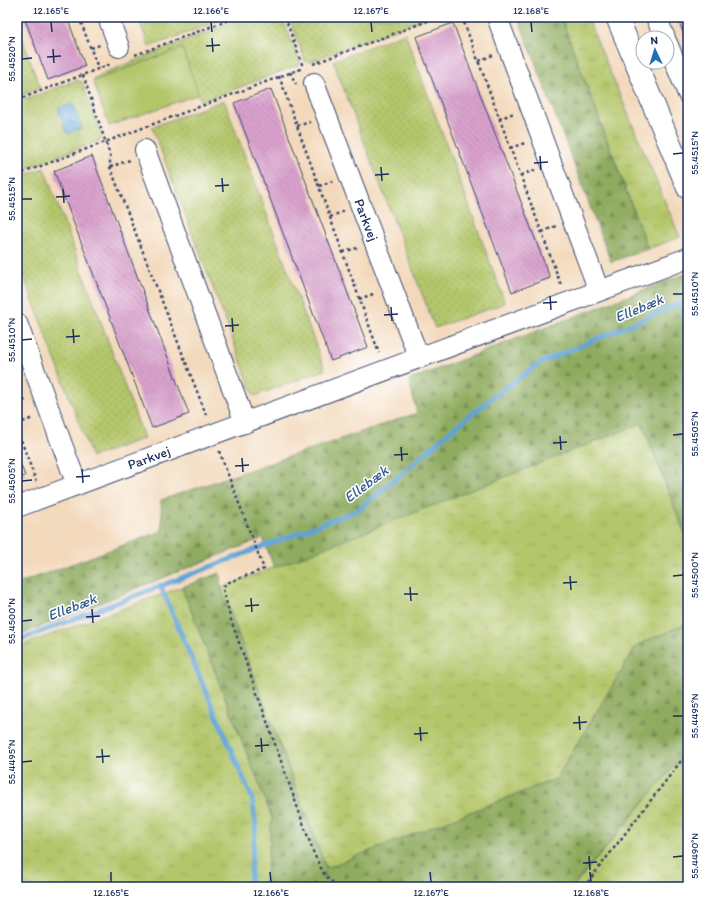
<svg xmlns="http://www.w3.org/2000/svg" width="705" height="904" viewBox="0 0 705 904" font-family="Itim,sans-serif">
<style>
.grass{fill:url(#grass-tufts);stroke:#687a64}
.forest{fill:url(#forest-firs);stroke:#556d5e}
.park{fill:url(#park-dots);stroke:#687a64}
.pitch{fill:#b4c66a;stroke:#687a64}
.water{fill:url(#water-ripples);stroke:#3d6999}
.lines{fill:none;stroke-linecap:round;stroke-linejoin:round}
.stream{stroke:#5fa3d4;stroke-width:5}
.building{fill:url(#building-back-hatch)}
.minor-casing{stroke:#3b486c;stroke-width:22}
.tertiary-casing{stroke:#3b486c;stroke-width:24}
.path{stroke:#3b486c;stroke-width:2.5;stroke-dasharray:3 3;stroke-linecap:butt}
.minor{stroke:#fff;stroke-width:20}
.tertiary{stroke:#fff;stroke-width:22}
.ticks{fill:none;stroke:#1b2f5e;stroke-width:1.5}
.labels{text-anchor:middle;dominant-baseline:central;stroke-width:3;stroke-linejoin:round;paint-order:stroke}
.street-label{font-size:14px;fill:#1b2f5e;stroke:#fff}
.water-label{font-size:15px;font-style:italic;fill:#365d8d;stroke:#fff}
.neatline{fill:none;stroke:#1b2f5e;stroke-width:1.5}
.ticks-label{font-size:10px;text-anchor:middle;fill:#1b2f5e}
</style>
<defs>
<pattern id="grass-tufts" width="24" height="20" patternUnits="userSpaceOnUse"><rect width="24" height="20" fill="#b4c66a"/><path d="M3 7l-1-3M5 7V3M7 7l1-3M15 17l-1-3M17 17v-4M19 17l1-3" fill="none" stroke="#9aaa5e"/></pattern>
<pattern id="forest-firs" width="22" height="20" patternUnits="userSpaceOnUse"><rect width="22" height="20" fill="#8fab5e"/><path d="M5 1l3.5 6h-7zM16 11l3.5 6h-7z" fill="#748c51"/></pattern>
<pattern id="park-dots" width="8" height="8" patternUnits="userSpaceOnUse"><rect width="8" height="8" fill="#b4c66a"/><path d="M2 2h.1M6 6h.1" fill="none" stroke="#9aaa5e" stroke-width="1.8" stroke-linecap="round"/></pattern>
<pattern id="water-ripples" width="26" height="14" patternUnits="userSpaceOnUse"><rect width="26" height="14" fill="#5fa3d4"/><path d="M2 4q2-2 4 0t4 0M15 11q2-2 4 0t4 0" fill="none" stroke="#4e85af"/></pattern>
<pattern id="building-back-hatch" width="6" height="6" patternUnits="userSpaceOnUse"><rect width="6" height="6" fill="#daa2cd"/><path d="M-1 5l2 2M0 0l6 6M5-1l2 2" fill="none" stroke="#b084aa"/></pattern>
</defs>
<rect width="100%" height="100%" fill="#fff"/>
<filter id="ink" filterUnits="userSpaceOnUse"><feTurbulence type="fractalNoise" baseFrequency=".025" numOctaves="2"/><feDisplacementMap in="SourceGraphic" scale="8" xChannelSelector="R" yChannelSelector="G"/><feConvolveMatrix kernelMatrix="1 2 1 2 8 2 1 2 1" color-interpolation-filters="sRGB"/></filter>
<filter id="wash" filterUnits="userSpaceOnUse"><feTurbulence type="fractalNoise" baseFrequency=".012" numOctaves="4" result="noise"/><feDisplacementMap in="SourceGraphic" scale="16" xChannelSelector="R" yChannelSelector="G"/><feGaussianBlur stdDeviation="0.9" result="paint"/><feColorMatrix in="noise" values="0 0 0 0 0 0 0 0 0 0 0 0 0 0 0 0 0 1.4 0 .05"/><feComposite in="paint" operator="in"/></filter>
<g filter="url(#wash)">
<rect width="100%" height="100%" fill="#f3d9bb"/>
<g class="grass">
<polygon points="561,17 587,17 680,237 648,249"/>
<polygon points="642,423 688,542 688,623 637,645 556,779 326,868 221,588"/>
<polygon points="182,587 272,818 265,887 17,887 17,647"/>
<polygon points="688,750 688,887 572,887 573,887"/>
</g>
<g class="forest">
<polygon points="518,17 561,17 648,249 611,262"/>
<polygon points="688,273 688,542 642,423 274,568 263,538 17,636 17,584 162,531 161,500 417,413 409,380"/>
<polygon points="220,573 221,588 326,868 556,779 637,645 688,623 688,750 572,887 265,887 272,817 182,587"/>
</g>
<g class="park">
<polygon points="138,17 221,17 222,20 149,47"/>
<polygon points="245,17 282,17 300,62 298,65 201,102 182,48 93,81 99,75"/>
<polygon points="289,17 428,17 309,62 305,61"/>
<polygon points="17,25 40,88 17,97"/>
<polygon points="405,33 505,303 435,328 333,61"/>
<polygon points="77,80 82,82 102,136 101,140 17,172 17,103"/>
<polygon points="224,100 325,370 254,396 152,127"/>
<polygon points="44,168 144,438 92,457 17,259 17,178"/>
</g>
<polygon class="pitch" points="182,48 199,94 109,126 93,81"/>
<polygon class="water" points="73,103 82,128 67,134 58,109"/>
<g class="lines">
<g class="stream">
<polyline points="160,585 252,798 256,825 251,867 250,887"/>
<polyline points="17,641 358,510 405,471 448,433 493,397 540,363 679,304"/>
</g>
</g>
<g id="blocks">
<g class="building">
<polygon points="24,17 67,17 85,66 48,80"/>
<polygon points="685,17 688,17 688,43 678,20"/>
<polygon points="453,23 550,278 512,292 416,37"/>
<polygon points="271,89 368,347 331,361 234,103"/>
<polygon points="92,156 189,414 152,428 54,171"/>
<polygon points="17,455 25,476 17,479"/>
</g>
</g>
</g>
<g filter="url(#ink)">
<use href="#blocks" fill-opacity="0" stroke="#3b486c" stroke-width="1"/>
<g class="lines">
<defs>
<g id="minor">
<polyline points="108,17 119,47"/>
<polyline points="497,17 599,291"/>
<polyline points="656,17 665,38"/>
<polyline points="667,43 688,94"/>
<polyline points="314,83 419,358"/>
<polyline points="145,150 245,423"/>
<polyline points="17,323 77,485"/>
<polyline points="17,507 688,258"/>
</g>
<polyline id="tertiary" points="617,17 688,188"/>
</defs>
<use href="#minor" class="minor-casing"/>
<use href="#tertiary" class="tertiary-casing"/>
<g class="path">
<polyline points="79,17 98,68"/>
<polyline points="285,17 303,67"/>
<polyline points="462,17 561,285"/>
<polyline points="91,48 100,45"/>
<polyline points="135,55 237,17"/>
<polyline points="479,61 493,55"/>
<polyline points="313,64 438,17"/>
<polyline points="290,72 296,84"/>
<polyline points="83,75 110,155 110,167 207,417"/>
<polyline points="279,76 379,353"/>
<polyline points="17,100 111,64"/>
<polyline points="499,119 514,113"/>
<polyline points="297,126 310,122"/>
<polyline points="510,148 525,143"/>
<polyline points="110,167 130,160"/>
<polyline points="17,175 303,68"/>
<polyline points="521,175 535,170"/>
<polyline points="319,186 333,181"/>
<polyline points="330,217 344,211"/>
<polyline points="542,232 556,226"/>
<polyline points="343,252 357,248"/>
<polyline points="359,299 376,293"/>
<polyline points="17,403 26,400"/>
<polyline points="17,424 33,418"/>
<polyline points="17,429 36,481"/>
<polyline points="219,451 264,569 227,583 223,587 223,589 231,620 314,854 324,874 337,887"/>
<polyline points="584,887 688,752"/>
</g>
<use href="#minor" class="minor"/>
<use href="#tertiary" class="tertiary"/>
</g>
</g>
<path class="ticks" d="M 51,22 L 52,32M 211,22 L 212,32M 371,22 L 372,32M 531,22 L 532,32M 212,38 L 213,52M 206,46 L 220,45M 53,49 L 54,63M 47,57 L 61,56M 22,59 L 32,58M 673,154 L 683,153M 540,156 L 541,170M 534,163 L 548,162M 381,167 L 382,181M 375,175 L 389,174M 222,178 L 223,192M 215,186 L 229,185M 63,189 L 64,203M 56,197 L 70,196M 22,199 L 32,199M 673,294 L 683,294M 550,296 L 551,310M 543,303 L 557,302M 391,307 L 392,321M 384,315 L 398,314M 232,318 L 233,332M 225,326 L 239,325M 73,329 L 74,343M 66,337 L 80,336M 22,340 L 32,339M 673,435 L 683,434M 560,436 L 561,450M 553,443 L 567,442M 401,447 L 402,461M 394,455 L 408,454M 242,458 L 243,472M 235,466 L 249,465M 82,469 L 83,483M 76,477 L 90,476M 22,481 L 32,480M 570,576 L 571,590M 673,576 L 683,575M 563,583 L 577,582M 410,587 L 411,601M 404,594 L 418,594M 251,598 L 252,612M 245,606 L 259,605M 92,609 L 93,623M 86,617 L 100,616M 22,621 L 32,620M 579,716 L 580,730M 673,716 L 683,716M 573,723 L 587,722M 420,727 L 421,741M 414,734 L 428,733M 261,738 L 262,752M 255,746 L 269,745M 102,749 L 103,763M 96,757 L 110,756M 22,762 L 32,761M 589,856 L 590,870M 673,857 L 683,856M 583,863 L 597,862M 111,872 L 111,882M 270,872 L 271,882M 430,872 L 431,882M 590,872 L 591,882"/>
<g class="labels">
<g class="street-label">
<text transform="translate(366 220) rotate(69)">Parkvej</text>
<text transform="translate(149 458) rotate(-20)">Parkvej</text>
</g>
<g class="water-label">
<text transform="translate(639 308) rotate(-23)">Ellebæk</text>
<text transform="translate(366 484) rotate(-37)">Ellebæk</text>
<text transform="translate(72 607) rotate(-21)">Ellebæk</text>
</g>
</g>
<rect width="705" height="904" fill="none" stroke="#fff" stroke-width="44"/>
<g transform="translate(655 50) rotate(356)"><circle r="19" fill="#ffffff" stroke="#a4acbf"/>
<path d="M0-3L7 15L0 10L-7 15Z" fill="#1f6fb2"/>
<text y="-6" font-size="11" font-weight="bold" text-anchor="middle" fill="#1b2f5e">N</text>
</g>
<rect x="22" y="22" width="661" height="860" class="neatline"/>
<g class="ticks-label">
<text x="51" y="14">12.165°E</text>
<text x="211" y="14">12.166°E</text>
<text x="371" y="14">12.167°E</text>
<text x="531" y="14">12.168°E</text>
<text transform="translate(11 59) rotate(-90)" y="4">55.4520°N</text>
<text transform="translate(694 153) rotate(-90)" y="4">55.4515°N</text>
<text transform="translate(11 199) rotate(-90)" y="4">55.4515°N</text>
<text transform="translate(694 294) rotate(-90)" y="4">55.4510°N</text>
<text transform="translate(11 340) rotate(-90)" y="4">55.4510°N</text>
<text transform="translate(694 434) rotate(-90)" y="4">55.4505°N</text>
<text transform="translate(11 481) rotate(-90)" y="4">55.4505°N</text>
<text transform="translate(694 575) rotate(-90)" y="4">55.4500°N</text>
<text transform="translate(11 621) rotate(-90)" y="4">55.4500°N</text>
<text transform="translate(694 716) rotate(-90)" y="4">55.4495°N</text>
<text transform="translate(11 762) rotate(-90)" y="4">55.4495°N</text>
<text transform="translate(694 856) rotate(-90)" y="4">55.4490°N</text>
<text x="111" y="896">12.165°E</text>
<text x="271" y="896">12.166°E</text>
<text x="431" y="896">12.167°E</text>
<text x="591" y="896">12.168°E</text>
</g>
</svg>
